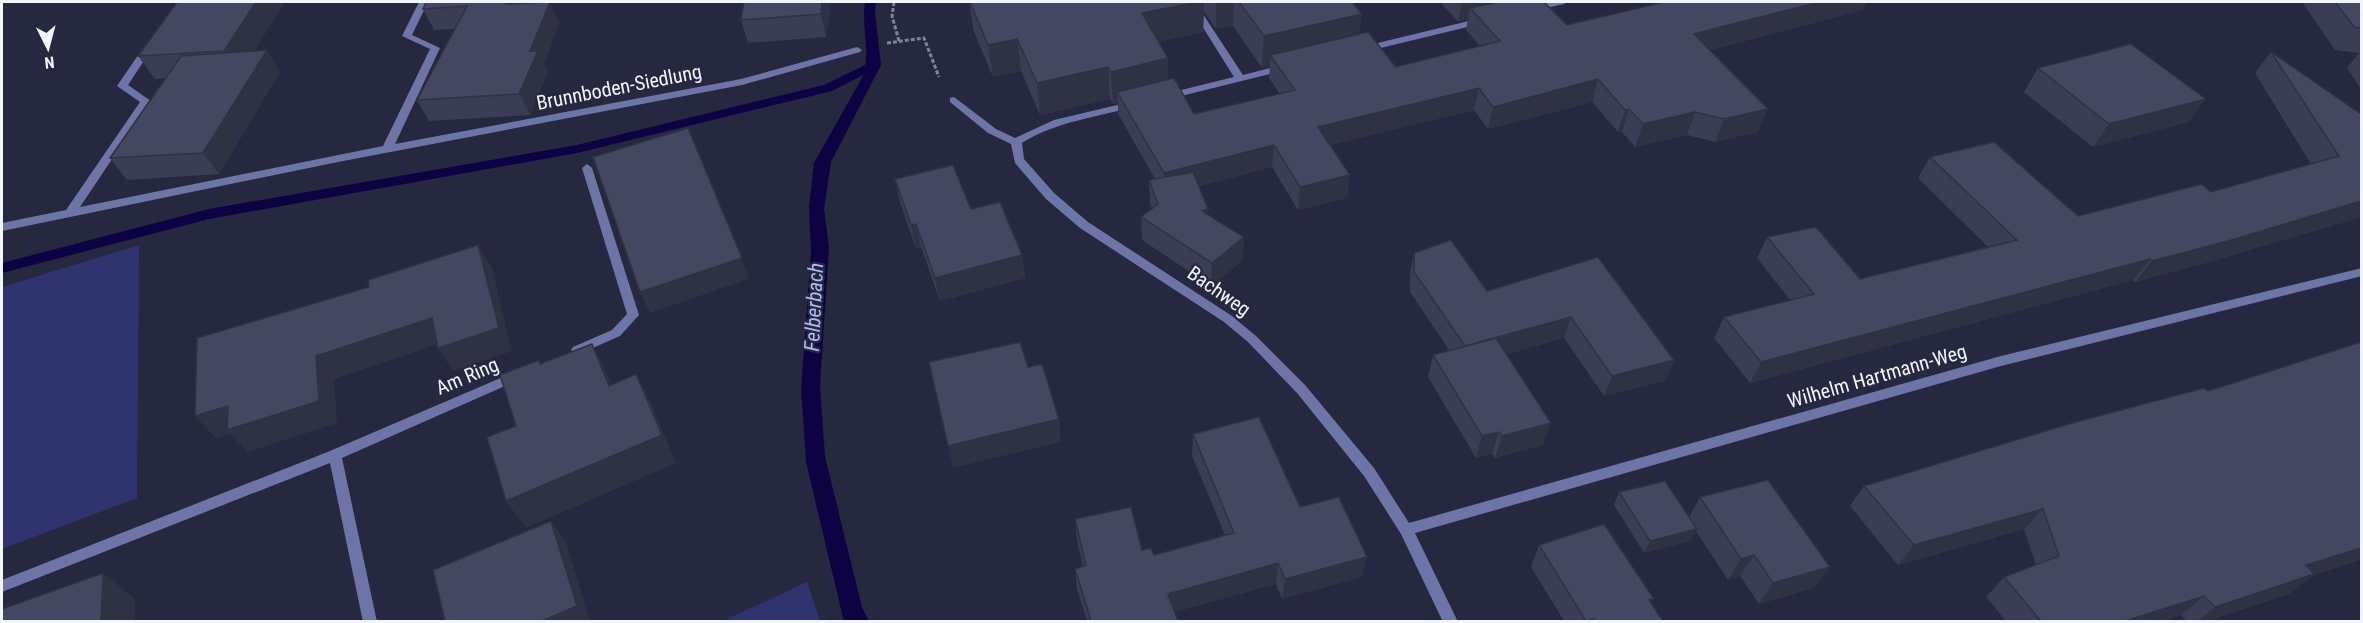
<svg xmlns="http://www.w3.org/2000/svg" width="2363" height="623" viewBox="0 0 2363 623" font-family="'Roboto Condensed',sans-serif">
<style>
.green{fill:#2f336e}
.water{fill:#0d0343}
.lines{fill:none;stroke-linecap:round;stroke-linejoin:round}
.stream{fill:#0d0343;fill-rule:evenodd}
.path{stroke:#818495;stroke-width:3;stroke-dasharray:4 2;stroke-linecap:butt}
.street{fill:#6d75a6;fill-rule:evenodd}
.wall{fill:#3a3d53;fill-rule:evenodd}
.shaded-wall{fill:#2f3243}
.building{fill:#434760;stroke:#2f3243;stroke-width:1.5}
.labels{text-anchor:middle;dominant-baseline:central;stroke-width:4.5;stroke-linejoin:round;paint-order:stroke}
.street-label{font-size:20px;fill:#f2f4fe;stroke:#25283f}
.water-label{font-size:21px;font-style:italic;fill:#b1bcf6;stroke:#25283f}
</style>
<rect width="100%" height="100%" fill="#25283f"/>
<g class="green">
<polygon points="139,245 137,498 2,549 2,287"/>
<polygon points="807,582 820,621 723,621"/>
</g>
<path class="water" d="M 865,2 L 876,2 L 875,12 L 881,65 L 831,162 L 824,209 L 829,247 L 820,386 L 825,457 L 862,607 L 869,621 L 844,622 L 806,462 L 801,389 L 811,252 L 809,208 L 814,163 L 863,76 C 871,51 861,27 865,2 Z"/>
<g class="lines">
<polygon class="stream" points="873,61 879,65 877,68 832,91 577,153 209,219 2,273 2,263 209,209 577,145 824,85"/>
<g class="path">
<polyline points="894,2 892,16 899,41"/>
<polyline points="887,43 924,38 939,77"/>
</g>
<g class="street">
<polygon points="419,2 428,2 412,35 440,48 395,144 741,79 857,47 862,50 860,52 742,85 338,162 2,231 2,223 66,210 140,102 117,86 145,45 148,44 153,47 128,85 151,101 80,207 383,146 430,49 402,36"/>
<polygon points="1187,2 1195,2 1243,75 1286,64 1291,67 1290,69 1169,99 1165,98 1165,94 1234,77"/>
<polygon points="1550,2 1566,2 1564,4 1533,11 1528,8 1530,6"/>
<polygon points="1481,18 1486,21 1484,23 1364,52 1359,49 1361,47"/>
<path d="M 954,97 L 996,129 L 1015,138 L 1054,120 L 1134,101 L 1138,102 L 1139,104 L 1138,106 C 1098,117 1057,121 1022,143 L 1024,159 L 1054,193 L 1088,222 L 1232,316 L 1256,336 L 1305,385 L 1374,468 L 1409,523 L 2001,356 L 2362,268 L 2362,276 L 2001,366 L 1415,533 L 1458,622 L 1443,622 L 1401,534 L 1364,476 L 1297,393 L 1248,342 L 1224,322 L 1080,228 L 1046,199 L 1015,163 L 1011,144 L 988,133 L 950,102 L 950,98 Z"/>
<polygon points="587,164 592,168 639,315 620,336 577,355 573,353 571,350 573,347 612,330 627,314 582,168"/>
<polygon points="517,371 521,373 523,376 521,379 342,458 377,622 363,622 330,463 2,592 2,580 330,451"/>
</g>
</g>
<g class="wall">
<polygon points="177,2 285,2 254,51 280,72 219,174 127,180 110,158 165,78 155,79 138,56"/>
<polygon points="426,2 526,2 526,3 559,23 544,64 548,72 530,115 429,121 417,100 455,29 434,30 423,9"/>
<polygon points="744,2 831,2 826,37 748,43 741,20"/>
<path d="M 969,2 L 1352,2 L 1359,34 L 1396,67 L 1480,46 L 1466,30 L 1468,19 L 1458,22 L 1440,2 L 1544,2 L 1567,25 L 1664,2 L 1866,2 L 1863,10 L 1710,50 L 1758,132 L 1715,142 L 1687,135 L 1635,147 L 1622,132 L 1618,132 L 1592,102 L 1488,129 L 1474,110 L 1330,145 L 1350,175 L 1347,198 L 1298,210 L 1272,167 L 1199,186 L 1208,214 L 1243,260 L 1211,286 L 1142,240 L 1141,217 L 1152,209 L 1150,203 L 1149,180 L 1155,179 L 1118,114 L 1118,103 L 1113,104 L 1110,99 L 1040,115 L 1021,71 L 993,77 L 974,32 ZM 1204,11 L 1216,29 L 1233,26 L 1262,68 L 1270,66 L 1269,78 L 1280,94 L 1194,114 L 1168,80 L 1168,58 L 1158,42 L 1203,32 Z"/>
<polygon points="2302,2 2361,2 2361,89 2347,68 2359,53 2335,50"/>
<polygon points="2271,52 2361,114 2361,217 2209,262 2135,282 2133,280 1750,383 1714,338 1724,317 1790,300 1757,258 1767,237 1860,279 1988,247 1918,178 1930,157 2078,216 2211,192 2311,164 2255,73"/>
<polygon points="2038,68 2189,122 2093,147 2024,92"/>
<polygon points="895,179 971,209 1022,255 1025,278 940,301 921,247 916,249 900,202"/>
<polygon points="1414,253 1487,291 1598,257 1674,360 1665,381 1604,396 1564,338 1507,354 1543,445 1495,458 1492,454 1476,458 1428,377 1433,355 1449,350 1410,292 1410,273"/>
<polygon points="2072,423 2314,575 2289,594 2207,621 2187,621 2181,615 2162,621 2006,621 1986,597 2004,577 2036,565 2024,529 1898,565 1850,506 1864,486"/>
<polygon points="1193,434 1300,507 1362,577 1282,599 1276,584 1174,612 1178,621 1087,621 1077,589 1075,569 1083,566 1077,540 1075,519 1154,555 1225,535 1192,456"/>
<polygon points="1619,492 1689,517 1700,497 1830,567 1814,588 1759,604 1740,576 1728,580 1696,531 1690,541 1644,553 1614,505"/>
<polygon points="1539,545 1651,604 1663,621 1564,621 1531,567"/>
</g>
<g class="shaded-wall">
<polygon points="256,2 285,2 240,74 224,51"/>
<polygon points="508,2 526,2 516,25 506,4"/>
<polygon points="550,2 559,23 544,64 548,72 530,115 519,94 530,51"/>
<polygon points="822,2 831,2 826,37 821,14"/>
<polygon points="1198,2 1204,2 1203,32 1143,45 1142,13"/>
<polygon points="1216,2 1234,2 1233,26 1216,29"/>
<polygon points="1462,2 1523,2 1470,8 1468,19 1458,22"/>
<polygon points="1819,2 1866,2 1863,10 1686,56 1694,34"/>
<polygon points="1362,14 1358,45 1270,55 1270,66 1262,68 1264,36"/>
<polygon points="1017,39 1021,71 993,77 988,45"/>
<polygon points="267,50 280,72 219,174 203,153"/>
<polygon points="1168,58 1168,90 1117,92 1118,103 1113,104 1111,72"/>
<polygon points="1108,67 1110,99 1040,115 1037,83"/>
<polygon points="1598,79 1592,102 1488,129 1493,107"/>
<polygon points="1479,88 1474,110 1315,149 1318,127"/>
<polygon points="2206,99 2189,122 2093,147 2109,124"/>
<polygon points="1629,109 1622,132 1618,132 1625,110"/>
<polygon points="1768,109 1758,132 1715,142 1724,119"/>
<polygon points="1695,112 1687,135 1635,147 1643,124"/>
<polygon points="1274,145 1272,167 1165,196 1164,173"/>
<polygon points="1350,175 1347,198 1298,210 1300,187"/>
<polygon points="2361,201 2361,217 2209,262 2135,282 2152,261"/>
<polygon points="1208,209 1208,232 1202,211"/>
<polygon points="916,224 921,247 916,249 911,225"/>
<polygon points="1244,237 1243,260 1211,286 1212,263"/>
<polygon points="478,245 492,268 512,351 453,371 438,348"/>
<polygon points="1022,255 1025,278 940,301 935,278"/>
<polygon points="742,258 749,279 650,313 640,292"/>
<polygon points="2150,259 2133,280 1750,383 1761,362"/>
<polygon points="1571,317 1564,338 1460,367 1465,347"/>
<polygon points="432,318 447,341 334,379 337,423 248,452 231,434 216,438 195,416 228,406 316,356"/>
<polygon points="592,344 607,373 624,414 609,386"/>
<polygon points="1674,360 1665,381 1604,396 1612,376"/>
<polygon points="636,374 651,403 676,463 526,528 506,501"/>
<polygon points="1059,419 1061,442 953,468 948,446"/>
<polygon points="1551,423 1543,445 1495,458 1502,436"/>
<polygon points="1499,432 1492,454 1476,458 1482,436"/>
<polygon points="2043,509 2024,529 1898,565 1914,545"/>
<polygon points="551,521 566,542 590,621 542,621"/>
<polygon points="1697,529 1690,541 1644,553 1650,541"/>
<polygon points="2361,548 2361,560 2314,575 2289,594 2207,621 2198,621 2215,607 2306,565"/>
<polygon points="1754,555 1740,576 1728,580 1741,559"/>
<polygon points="1367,557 1362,577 1282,599 1285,579"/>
<polygon points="1278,563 1276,584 1168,614 1168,594"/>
<polygon points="1830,567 1814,588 1759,604 1773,583"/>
<polygon points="103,573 135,599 135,621 101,621"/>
<polygon points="2204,596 2181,615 2162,621 2125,621"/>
</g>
<g class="building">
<polygon points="177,2 256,2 224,51 138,56"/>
<polygon points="426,2 508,2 506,4 550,2 530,51 538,51 519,94 417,100 467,6 423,9"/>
<polygon points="744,2 822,2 821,14 741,20"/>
<polygon points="970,2 1198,2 1142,13 1168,58 1111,72 1108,67 1037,83 1017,39 988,45"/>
<polygon points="1239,2 1352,2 1362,14 1264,36"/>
<polygon points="1498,2 1544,2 1567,25 1664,2 1819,2 1694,34 1768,109 1724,119 1695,112 1643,124 1629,109 1625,110 1598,79 1493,107 1479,88 1318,127 1350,175 1300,187 1274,145 1164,173 1117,92 1174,78 1194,114 1295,90 1270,55 1368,32 1396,67 1500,41 1470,8"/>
<polygon points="2335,2 2361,2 2361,28 2354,27"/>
<polygon points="2131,44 2206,99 2109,124 2038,68"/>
<polygon points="267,50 203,153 110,158 181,56"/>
<polygon points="2271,52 2361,114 2361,201 2228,241 2152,261 2150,259 1761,362 1724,317 1814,294 1767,237 1816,227 1860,279 2017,240 1930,157 1994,142 2078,216 2202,184 2211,192 2339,156"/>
<polygon points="688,128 742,258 640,292 593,157"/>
<polygon points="953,165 971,209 1000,202 1022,255 935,278 916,224 911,225 895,179"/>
<polygon points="1193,172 1208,209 1202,211 1244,237 1212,263 1141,217 1158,204 1149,180"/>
<polygon points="1451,240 1487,291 1598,257 1674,360 1612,376 1571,317 1465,346 1414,272 1414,253"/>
<polygon points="478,245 499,328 438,348 432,318 316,356 319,401 227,430 228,406 195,416 197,338 369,287 368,280"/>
<polygon points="1496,338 1551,423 1502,436 1499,432 1482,436 1433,355"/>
<polygon points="1020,342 1028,367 1042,364 1059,419 948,446 929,362"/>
<polygon points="2361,342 2361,548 2306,565 2314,574 2215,607 2204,596 2125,621 2041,621 2004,577 2059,556 2043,509 1914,545 1864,486 2072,423 2204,388 2208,391"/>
<polygon points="592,344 609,386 636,374 662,435 506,501 487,437 516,426 500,375 539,360 540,364"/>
<polygon points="1259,417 1300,507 1339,497 1367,557 1285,579 1278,563 1168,594 1178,621 1091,621 1075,569 1086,565 1075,519 1131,507 1142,550 1151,548 1154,555 1234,533 1193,434"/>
<polygon points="1768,480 1830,567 1773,583 1754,555 1741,559 1700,497"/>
<polygon points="1665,481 1697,529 1650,541 1619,492"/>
<polygon points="551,521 577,606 542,621 445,621 433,570"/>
<polygon points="1604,524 1654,599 1649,600 1663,621 1594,621 1593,619 1586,621 1539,545"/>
<polygon points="103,573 101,621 2,621 2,609"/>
</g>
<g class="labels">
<g class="street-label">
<text transform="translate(619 87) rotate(-11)">Brunnboden-Siedlung</text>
<text transform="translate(1219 291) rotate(35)">Bachweg</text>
<text transform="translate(467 376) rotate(-23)">Am Ring</text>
<text transform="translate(1877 376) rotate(-16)">Wilhelm Hartmann-Weg</text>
</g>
<g class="water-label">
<text transform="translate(814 307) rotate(-87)">Felberbach</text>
</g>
</g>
<rect width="2363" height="623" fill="none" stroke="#f2f4fe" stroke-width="6"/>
<g transform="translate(48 48) rotate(174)" stroke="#25283f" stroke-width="4.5" paint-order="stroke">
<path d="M0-4.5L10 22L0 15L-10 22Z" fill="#f2f4fe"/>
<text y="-9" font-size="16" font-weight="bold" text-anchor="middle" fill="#f2f4fe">N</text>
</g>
</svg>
